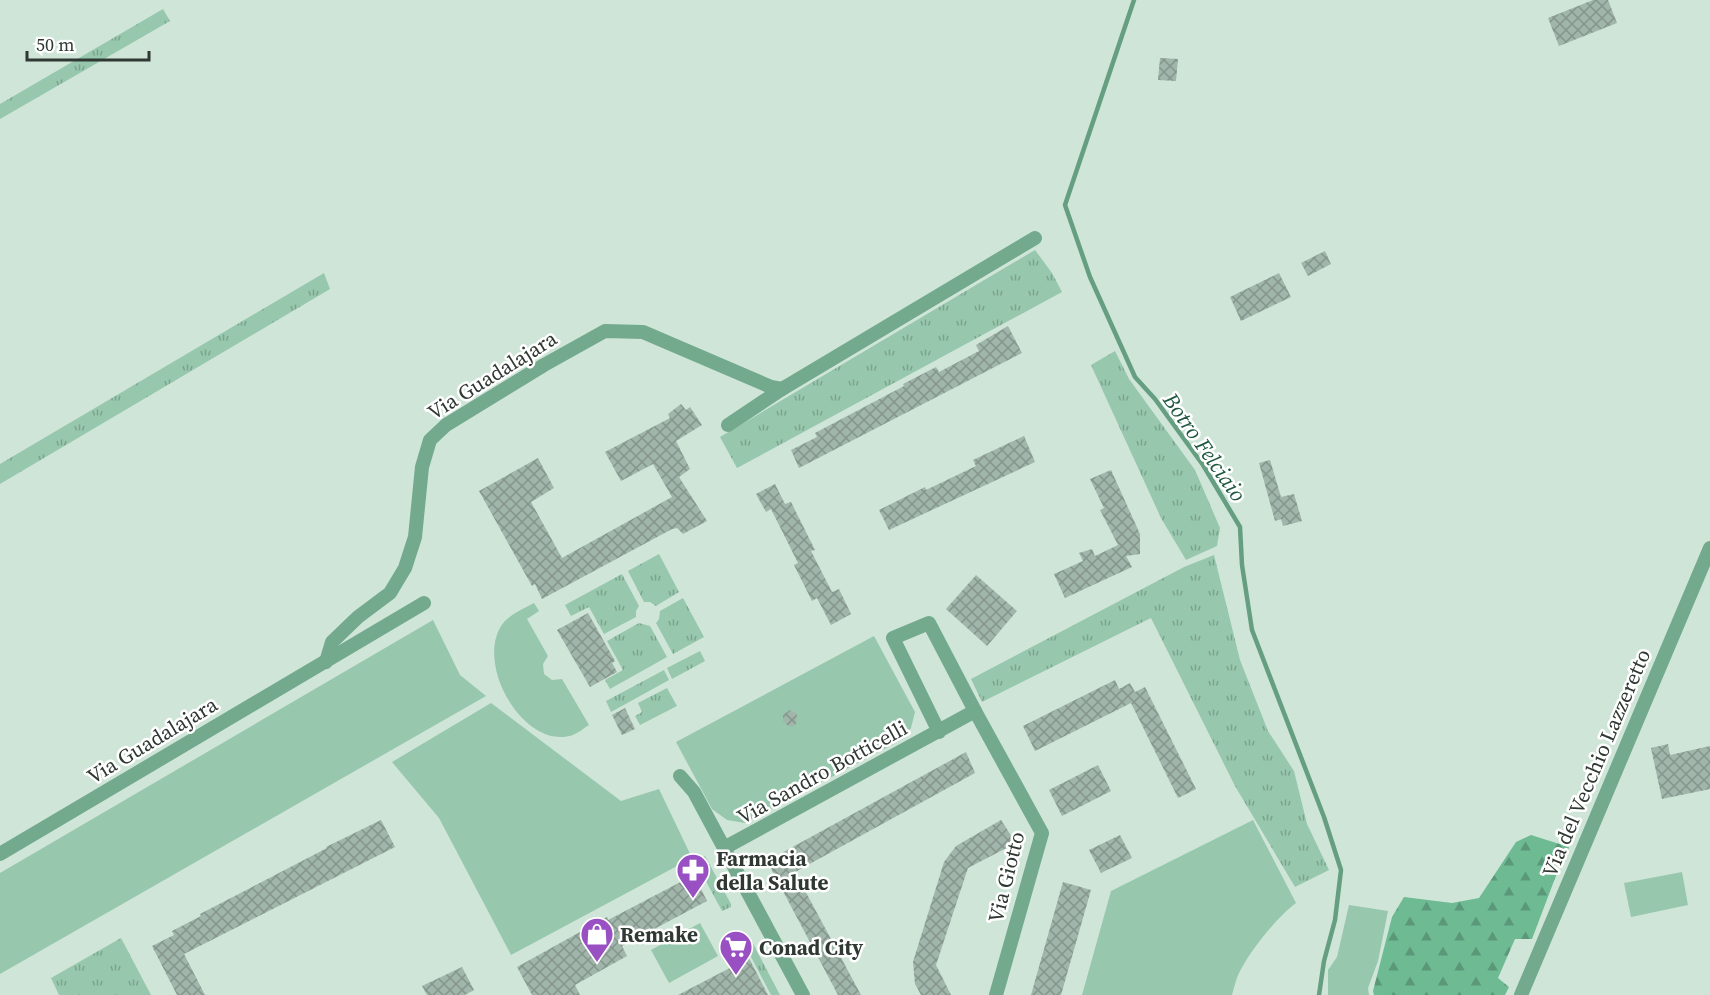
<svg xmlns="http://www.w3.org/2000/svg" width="1710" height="995" viewBox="0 0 1710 995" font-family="'Source Serif 4',serif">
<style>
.grass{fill:url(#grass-tufts)}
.forest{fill:url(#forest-firs)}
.green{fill:#97c7ad}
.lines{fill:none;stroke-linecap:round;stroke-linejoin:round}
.stream{stroke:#659e81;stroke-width:4.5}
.building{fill:url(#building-cross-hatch)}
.minor{stroke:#73a98d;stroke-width:14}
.labels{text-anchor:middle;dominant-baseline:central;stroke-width:5;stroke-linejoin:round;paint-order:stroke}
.street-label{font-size:21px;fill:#2f3833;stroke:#fff}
.poi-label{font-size:21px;font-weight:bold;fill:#2f3833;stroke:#fff;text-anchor:start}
.water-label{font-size:22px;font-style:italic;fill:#1e593f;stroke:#fff}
</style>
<defs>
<pattern id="grass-tufts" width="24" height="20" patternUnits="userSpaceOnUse" patternTransform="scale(1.5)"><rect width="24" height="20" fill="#97c7ad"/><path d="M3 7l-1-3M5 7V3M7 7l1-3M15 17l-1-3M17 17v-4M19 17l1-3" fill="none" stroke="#7ca38d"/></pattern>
<pattern id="forest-firs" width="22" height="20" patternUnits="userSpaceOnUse" patternTransform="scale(1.5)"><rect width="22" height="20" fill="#6dba93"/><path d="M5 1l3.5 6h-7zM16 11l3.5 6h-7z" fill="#5a9879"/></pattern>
<pattern id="building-cross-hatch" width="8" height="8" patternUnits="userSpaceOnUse" patternTransform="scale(1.5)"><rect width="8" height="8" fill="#a1b6aa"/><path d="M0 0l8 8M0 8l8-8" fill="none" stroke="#84958b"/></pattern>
</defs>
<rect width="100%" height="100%" fill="#cfe5d8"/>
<g class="grass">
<polygon points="163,9 170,21 0,119 0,104"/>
<polygon points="1035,250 1052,273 1062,292 737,468 720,437"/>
<polygon points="324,273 330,289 0,484 0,464"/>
<polygon points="1115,351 1129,379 1195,470 1220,528 1217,546 1186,560 1161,518 1091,365"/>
<polygon points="659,554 679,592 656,606 650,602 644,602 628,571"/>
<polygon points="1214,555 1240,660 1268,731 1294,771 1307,824 1329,870 1295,887 1235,786 1151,618 982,702 971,679 1184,567"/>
<polygon points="622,574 639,606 636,611 636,617 604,634 589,607 571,616 565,605"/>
<polygon points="683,598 704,637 673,654 656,623 659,619 660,611"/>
<polygon points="639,623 650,626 667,657 610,689 605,680 623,670 607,641"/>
<polygon points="700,651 705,661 672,679 667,668"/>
<polygon points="664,670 669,680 611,712 606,701"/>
<polygon points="667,688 677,706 640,725 635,716 642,712 638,703"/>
<polygon points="705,856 731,904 731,907 722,911 695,861"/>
<polygon points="749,936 780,995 771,995 750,955 746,956 738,942"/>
<polygon points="121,938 151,995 59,995 51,978"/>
</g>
<polygon class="forest" points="1531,835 1569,847 1566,856 1554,859 1557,873 1532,939 1515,939 1498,978 1509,987 1505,995 1374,995 1373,991 1392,917 1404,897 1452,903 1479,898 1516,842"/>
<g class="green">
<path d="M 534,603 L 539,611 L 527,619 L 548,656 L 543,664 L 544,674 L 552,680 L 562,679 L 589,725 C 584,728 578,733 573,735 C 524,752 472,661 504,622 C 511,614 525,608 534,603 Z"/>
<polygon points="433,620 460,675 486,696 0,974 0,873"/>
<polygon points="874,636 915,712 911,728 905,738 745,823 727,820 712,809 676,742"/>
<polygon points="491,703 621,801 659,789 692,858 511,955 439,818 392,762"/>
<path d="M 1253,820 L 1296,903 C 1277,917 1250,951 1239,973 C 1236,979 1234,988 1232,995 L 1082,995 L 1111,891 Z"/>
<polygon points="1682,872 1688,905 1631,917 1624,883"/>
<polygon points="1349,905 1388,911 1378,961 1368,988 1369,995 1328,995 1328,970 1337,957"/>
<polygon points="700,923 718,956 669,983 651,950"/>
</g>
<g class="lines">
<polyline class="stream" points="1134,0 1065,205 1090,277 1135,377 1155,399 1203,465 1240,527 1242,565 1252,630 1324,817 1341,870 1335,920 1324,961 1319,995"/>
</g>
<g class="building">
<polygon points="1593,0 1608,0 1617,23 1559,46 1548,18"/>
<polygon points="1160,58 1178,59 1176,81 1158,80"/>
<polygon points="1325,251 1331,264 1308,276 1301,263"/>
<polygon points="1279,273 1291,297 1241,321 1230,297"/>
<polygon points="1008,326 1022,353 799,468 791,450 817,437 815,433 904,386 903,384 936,367 939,372 979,351 976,345"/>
<polygon points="681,404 686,410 690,407 702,425 676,441 690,469 679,477 707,521 683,534 677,528 672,529 542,599 535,584 532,586 479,491 538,458 554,488 531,502 562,558 672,497 653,464 621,481 605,452 670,418 668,414"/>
<polygon points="1024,436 1035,462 889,530 879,510 925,487 926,490 976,466 973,460"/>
<polygon points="1270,460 1281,497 1294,494 1302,521 1283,526 1281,519 1275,521 1259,463"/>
<polygon points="1111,470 1140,534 1140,554 1126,556 1132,567 1065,598 1054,574 1083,561 1079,553 1092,549 1095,556 1118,545 1100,510 1104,508 1090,479"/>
<polygon points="775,484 785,504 791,502 815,550 811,551 832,592 839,589 851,614 831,625 817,598 812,601 794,565 798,563 771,509 766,512 756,494"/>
<polygon points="976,575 1017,611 987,646 946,609"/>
<polygon points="588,613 615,661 612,663 617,672 590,687 557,630"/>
<polygon points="1115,680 1119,689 1130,683 1135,692 1145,687 1196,789 1178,798 1131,703 1035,751 1023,726"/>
<polygon points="625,708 635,729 622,735 612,715"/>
<polygon points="790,710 797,714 796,724 792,727 787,725 783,721 783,715"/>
<polygon points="1668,744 1670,755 1710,746 1710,789 1662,799 1651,748"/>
<polygon points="966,752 975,773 795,872 861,995 838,995 767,861"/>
<polygon points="1098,765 1111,791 1062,816 1049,790"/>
<polygon points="381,820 395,847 184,954 205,995 177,995 152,946 174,935 172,931 201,916 200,914 327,848 326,847"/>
<polygon points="1001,820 1016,843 968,868 936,965 951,995 921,995 915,984 913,962 944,862 956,846"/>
<polygon points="1120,835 1132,858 1101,873 1089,850"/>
<polygon points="694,875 707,901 622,946 627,956 575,985 580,995 532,995 517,967 607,917 608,920"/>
<polygon points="1063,882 1091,890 1061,995 1031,995"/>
<polygon points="749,958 768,995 678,995"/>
<polygon points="462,967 474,990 465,995 427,995 422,986"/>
</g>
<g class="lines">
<g class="minor">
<polyline points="728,425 782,389 1035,238"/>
<polyline points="326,662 332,642 358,617 390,593 405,568 415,537 422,467 430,440 446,425 544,365 605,331 643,332 771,387 782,389"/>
<polyline points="975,711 1042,833 996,995"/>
<polyline points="680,776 694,792 803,995"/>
<polyline points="724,848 975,711 929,623 893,638 939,732"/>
<polyline points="0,854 424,603"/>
<polyline points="1521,995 1710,548"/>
</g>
</g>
<defs>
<symbol id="pharmacy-pin" viewBox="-11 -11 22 30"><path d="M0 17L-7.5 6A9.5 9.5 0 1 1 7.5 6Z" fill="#9850c3" stroke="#fff"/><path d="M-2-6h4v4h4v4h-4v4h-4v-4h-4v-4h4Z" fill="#fff"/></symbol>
<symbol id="shop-pin" viewBox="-11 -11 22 30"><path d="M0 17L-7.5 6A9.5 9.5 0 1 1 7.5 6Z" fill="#9850c3" stroke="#fff"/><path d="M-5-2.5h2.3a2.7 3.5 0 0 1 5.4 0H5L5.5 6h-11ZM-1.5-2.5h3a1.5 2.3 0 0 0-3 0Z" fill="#fff"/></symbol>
<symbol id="supermarket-pin" viewBox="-11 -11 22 30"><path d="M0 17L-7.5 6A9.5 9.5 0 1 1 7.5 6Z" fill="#9850c3" stroke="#fff"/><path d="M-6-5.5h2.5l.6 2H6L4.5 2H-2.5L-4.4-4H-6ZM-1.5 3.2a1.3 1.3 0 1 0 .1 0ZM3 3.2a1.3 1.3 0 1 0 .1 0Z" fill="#fff"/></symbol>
</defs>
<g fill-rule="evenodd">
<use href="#pharmacy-pin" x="674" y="851" width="38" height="52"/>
<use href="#shop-pin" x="578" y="915" width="38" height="52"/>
<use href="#supermarket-pin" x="717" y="928" width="38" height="52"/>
</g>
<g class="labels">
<g class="street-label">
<text transform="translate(492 375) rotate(-32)">Via Guadalajara</text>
<text transform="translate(152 740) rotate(-31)">Via Guadalajara</text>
<text transform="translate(1596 763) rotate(-67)">Via del Vecchio Lazzeretto</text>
<text transform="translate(822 772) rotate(-29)">Via Sandro Botticelli</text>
<text transform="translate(1006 877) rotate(-76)">Via Giotto</text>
</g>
<g class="poi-label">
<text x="716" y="858">Farmacia<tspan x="716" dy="24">della Salute</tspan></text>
<text x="620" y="934">Remake</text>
<text x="759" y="947">Conad City</text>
</g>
<g class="water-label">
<text transform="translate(1205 447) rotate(55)">Botro Felciaio</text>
</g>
</g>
<path d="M27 51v9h122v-9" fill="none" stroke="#2f3833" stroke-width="3"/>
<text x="36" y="51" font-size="18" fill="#2f3833" stroke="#ffffff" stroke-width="4.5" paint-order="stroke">50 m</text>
</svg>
